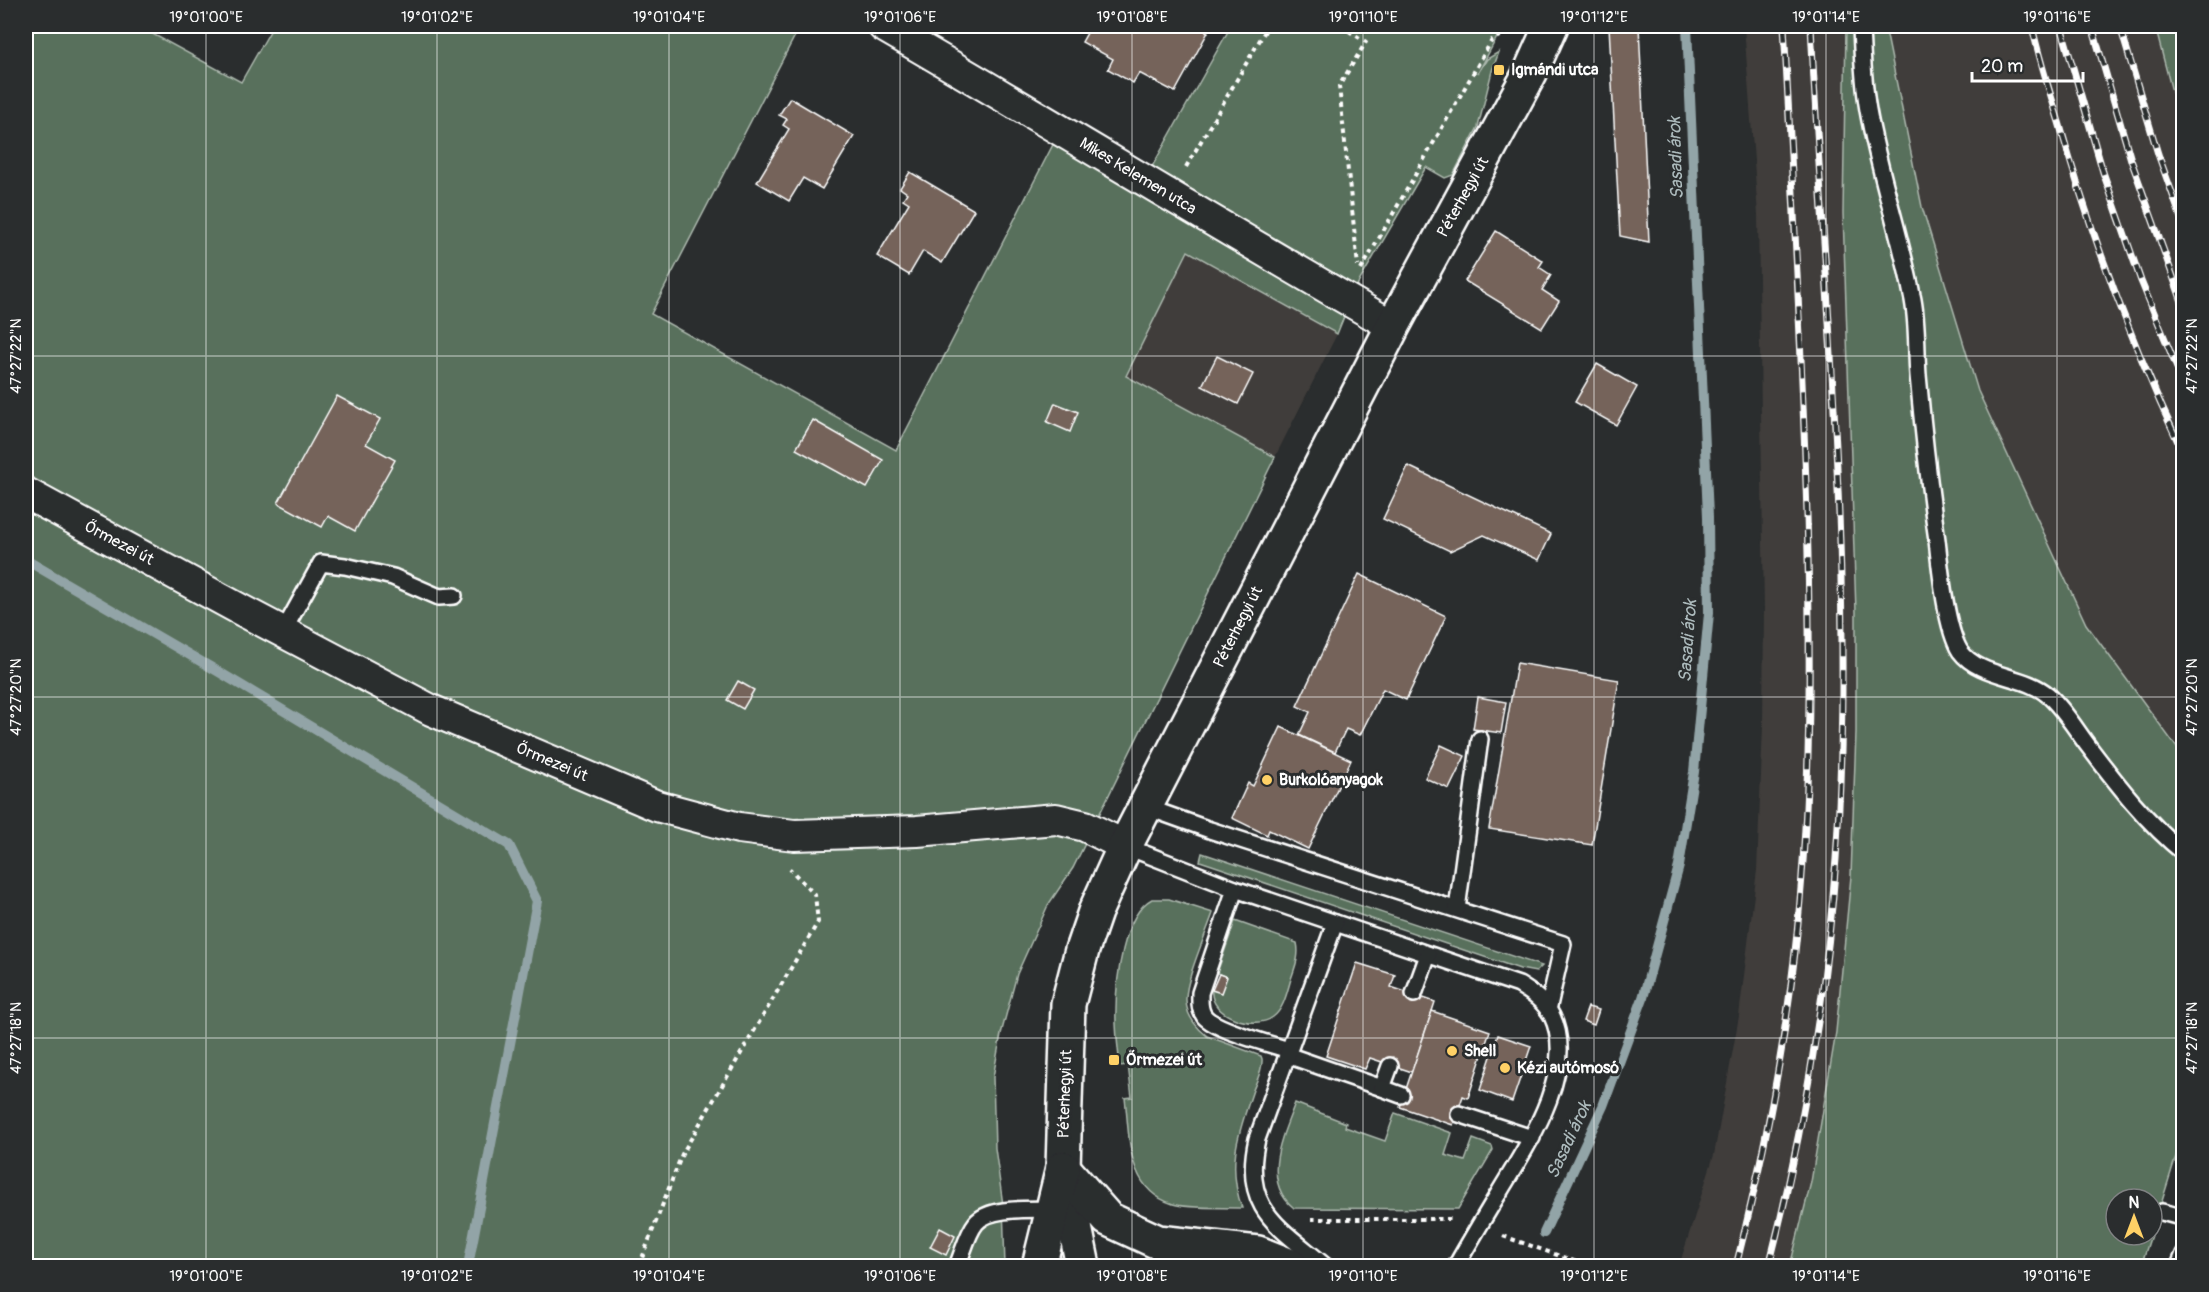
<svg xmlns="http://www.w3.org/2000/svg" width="2209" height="1292" viewBox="0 0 2209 1292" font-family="Pangolin,sans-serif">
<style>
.built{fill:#403d3b}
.green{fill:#59705c;stroke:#acb8ae;stroke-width:1.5}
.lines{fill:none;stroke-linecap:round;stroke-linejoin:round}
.stream{stroke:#92a4a7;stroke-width:10}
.building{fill:#74635a;stroke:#fff;stroke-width:1.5}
.lane-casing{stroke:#fff;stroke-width:20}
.street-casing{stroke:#fff;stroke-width:34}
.secondary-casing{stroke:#fff;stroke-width:38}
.primary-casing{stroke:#fff;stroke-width:38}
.path{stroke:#fff;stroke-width:4;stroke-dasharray:4.5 4.5;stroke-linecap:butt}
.lane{stroke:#2a2d2e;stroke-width:15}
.street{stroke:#2a2d2e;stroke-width:30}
.secondary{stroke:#2a2d2e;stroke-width:33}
.primary{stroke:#2a2d2e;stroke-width:33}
.rail-casing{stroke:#fff;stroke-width:7}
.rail{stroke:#2a2d2e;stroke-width:4.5;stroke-dasharray:14;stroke-linecap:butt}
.ticks{fill:none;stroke:#fff;stroke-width:1.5;stroke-opacity:0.45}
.poi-dot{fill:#ffd166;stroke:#2a2d2e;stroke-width:2}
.labels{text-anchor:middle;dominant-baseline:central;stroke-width:6;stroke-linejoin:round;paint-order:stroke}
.poi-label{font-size:16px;font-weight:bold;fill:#fff;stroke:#2a2d2e;text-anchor:start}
.street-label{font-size:16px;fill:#fff;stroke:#2a2d2e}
.water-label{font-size:18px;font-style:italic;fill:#adbbbd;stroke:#2a2d2e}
.neatline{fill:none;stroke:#fff;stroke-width:2}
.ticks-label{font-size:15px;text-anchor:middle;fill:#fff}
</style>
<rect width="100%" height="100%" fill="#2a2d2e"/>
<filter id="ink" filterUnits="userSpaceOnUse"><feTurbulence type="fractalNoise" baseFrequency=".0167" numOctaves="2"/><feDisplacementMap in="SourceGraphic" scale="12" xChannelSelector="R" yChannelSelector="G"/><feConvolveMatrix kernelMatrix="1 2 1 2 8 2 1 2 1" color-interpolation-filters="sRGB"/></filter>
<g filter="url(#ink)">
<g class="built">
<polygon points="1744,26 1846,26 1843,213 1856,612 1856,732 1851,876 1836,1032 1811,1182 1790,1266 1679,1266 1714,1155 1739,1016 1757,870 1763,727 1764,610 1758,215"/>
<polygon points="1885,26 2155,26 2184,134 2183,756 2086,624 1978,391 1922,207"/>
<polygon points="1188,251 1337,334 1275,457 1125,376"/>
</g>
<g class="green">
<polygon points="26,26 138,26 241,82 273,26 800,26 651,314 896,450 1061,129 1144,181 1231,26 1503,26 1478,73 1487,59 1499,52 1492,71 1478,127 1453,175 1445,178 1426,167 1356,287 1337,334 1188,251 1126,376 1275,457 1073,868 1048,905 1017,974 1001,1034 993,1077 995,1148 1003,1205 1005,1266 26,1266"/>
<polygon points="1846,26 1885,26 1922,207 1978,391 2086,624 2183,756 2183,1134 2152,1233 2152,1199 2116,1199 2116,1235 2151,1235 2141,1266 1790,1266 1811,1182 1836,1032 1851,876 1856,732 1856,612 1843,213"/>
<polygon points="2155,26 2183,26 2183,134"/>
<polygon points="1202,853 1542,966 1536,972 1520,969 1200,861"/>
<path d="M 1152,899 L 1169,899 L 1213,913 C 1206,934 1185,981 1186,1000 C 1186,1015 1197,1028 1207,1036 L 1261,1056 L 1262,1059 C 1263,1069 1257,1080 1253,1090 C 1239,1132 1226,1163 1242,1208 C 1225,1207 1187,1209 1173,1204 C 1126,1190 1130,1137 1125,1098 L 1132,1097 L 1128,1065 L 1120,1066 C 1118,1047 1115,1029 1116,1010 C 1116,980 1123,914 1152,899 Z"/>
<path d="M 1235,921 L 1297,943 C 1300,956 1295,967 1291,979 C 1287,992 1284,1009 1273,1017 C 1255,1031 1209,1016 1212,990 L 1221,992 L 1226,977 L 1217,973 Z"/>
<path d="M 1295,1103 L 1346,1123 L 1345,1127 L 1385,1141 L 1395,1113 L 1452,1133 L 1445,1155 L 1465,1161 L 1473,1139 L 1492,1146 L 1493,1150 L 1458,1209 L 1294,1208 C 1260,1181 1283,1135 1295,1103 Z"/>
</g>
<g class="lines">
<g class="stream">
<polyline points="26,560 219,672 509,845 537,901 468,1266"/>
<polyline points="1544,1233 1603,1106 1643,998 1679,866 1694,772 1709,613 1708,517 1687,26"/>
</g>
</g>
<g class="building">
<polygon points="1091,26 1196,26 1208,32 1175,92 1139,73 1133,83 1108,69 1113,59 1082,42"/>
<polygon points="1609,26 1639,26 1649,242 1620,236"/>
<polygon points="790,98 854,136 822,189 803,178 789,201 757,182 789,129 783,125 787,119 779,115"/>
<polygon points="910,172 974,210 942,263 923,251 909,275 877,256 909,203 903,199 907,193 900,188"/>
<polygon points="1496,231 1543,261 1539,267 1551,275 1542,290 1559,301 1542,328 1465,281"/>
<polygon points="1217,356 1253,374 1238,404 1202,386"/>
<polygon points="1597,364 1637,387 1616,425 1575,402"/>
<polygon points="337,396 380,419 366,444 395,460 355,531 328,516 322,527 278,503"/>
<polygon points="1055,403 1078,412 1070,432 1047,422"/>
<polygon points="813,420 883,460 867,488 796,449"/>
<polygon points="1408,466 1551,534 1539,560 1484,535 1450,551 1383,519"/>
<polygon points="1359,574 1446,616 1406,700 1383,689 1360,735 1346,729 1335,752 1299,735 1310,712 1297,706"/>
<polygon points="1517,663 1619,680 1592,845 1489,829"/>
<polygon points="738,681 754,690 743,709 727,700"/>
<polygon points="1478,697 1506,702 1501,733 1473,729"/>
<polygon points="1281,727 1351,760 1308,849 1269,830 1267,835 1232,818 1248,783 1253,786"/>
<polygon points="1441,745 1465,756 1449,789 1425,778"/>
<polygon points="1357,963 1395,975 1391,987 1435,1002 1412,1072 1370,1058 1365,1069 1326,1056"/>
<polygon points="1219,974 1227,977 1221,993 1212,990"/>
<polygon points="1588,1007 1599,1010 1594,1025 1583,1021"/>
<polygon points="1432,1011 1490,1031 1468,1098 1463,1096 1453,1125 1400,1107"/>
<polygon points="1498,1035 1531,1046 1512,1102 1480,1090"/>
<polygon points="940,1228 955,1236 946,1255 930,1247"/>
</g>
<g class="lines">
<defs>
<g id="lane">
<path d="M 1861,26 C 1862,54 1863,82 1868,110 C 1879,173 1900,233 1912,295 C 1918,321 1916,349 1918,375 C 1923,430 1929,485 1937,540 C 1940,567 1946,629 1960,651 C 1980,678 2023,674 2048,695 C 2064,709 2076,730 2089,747 C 2117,784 2147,823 2184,853"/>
<polyline points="283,632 321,563 345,566 393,577 439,597 454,596"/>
<polyline points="1146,807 1210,830 1563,944 1548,1010"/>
<path d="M 1125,846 L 1235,889 L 1519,985 C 1532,993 1545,1002 1552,1016 C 1578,1070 1527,1146 1500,1191 C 1485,1216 1470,1241 1456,1266"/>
<path d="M 1235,889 L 1200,993 C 1200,1001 1199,1009 1204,1016 C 1215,1030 1270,1044 1289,1050"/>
<polyline points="1457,909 1480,739"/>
<polyline points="1414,994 1428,955"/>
<polyline points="1287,1055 1382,1088 1390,1066"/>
<polyline points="1382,1088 1401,1095"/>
<polyline points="1459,1114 1532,1138"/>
<polyline points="2162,1212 2184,1218"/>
<path d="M 957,1266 C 963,1253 967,1234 976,1223 C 990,1206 1033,1210 1053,1209"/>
<path d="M 1325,1266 C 1278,1226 1241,1209 1257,1139 L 1335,923"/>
<polyline points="2179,1266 2184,1254"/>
</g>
<g id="street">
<path d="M 883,26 C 1054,125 1222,228 1393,326"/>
<polyline points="26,493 243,611 431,710 657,806 739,828 794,835 917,831 1056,819 1085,826 1125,846"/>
</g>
<polyline id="secondary" points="1083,1266 1063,1168 1068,1004 1082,950 1095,912 1125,846 1393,326 1530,73 1551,26"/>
<g id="primary">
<polyline points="1063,1168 1108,1219 1158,1242 1258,1253 1291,1266"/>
<polyline points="1039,1266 1063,1168"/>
</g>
</defs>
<use href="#lane" class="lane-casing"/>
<use href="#street" class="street-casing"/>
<use href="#secondary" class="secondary-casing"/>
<use href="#primary" class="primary-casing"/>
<g class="path">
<polyline points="1341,26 1366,42 1339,86 1358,266"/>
<polyline points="1186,167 1268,26"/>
<polyline points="1361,270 1492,40 1501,35 1504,26"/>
<polyline points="1311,1219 1454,1219"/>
<polyline points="1503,1236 1588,1266"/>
<polyline points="639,1266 682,1154 818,922 815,895 790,869"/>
</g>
<use href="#lane" class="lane"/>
<use href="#street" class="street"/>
<use href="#secondary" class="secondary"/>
<use href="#primary" class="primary"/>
<defs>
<g id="rail">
<path d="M 2032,26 C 2039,58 2049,90 2059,122 C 2091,236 2133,347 2184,455"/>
<polyline points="2061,26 2103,172 2141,281 2184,385"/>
<polyline points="2092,26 2131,160 2184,307"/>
<polyline points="2120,26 2158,154 2184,226"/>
<path d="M 1736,1266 C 1762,1163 1783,1059 1795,952 C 1811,807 1811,660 1807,514 C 1802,351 1793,188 1784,26"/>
<path d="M 1769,1266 C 1803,1133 1826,997 1836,859 C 1855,581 1825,302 1811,26"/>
</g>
</defs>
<use href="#rail" class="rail-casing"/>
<use href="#rail" class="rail"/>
</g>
</g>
<path class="ticks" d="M 206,26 L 206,1266M 437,26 L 437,1266M 669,26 L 669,1266M 900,26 L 900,1266M 1132,26 L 1132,1266M 1363,26 L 1363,1266M 1594,26 L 1594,1266M 1826,26 L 1826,1266M 2057,26 L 2057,1266M 26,356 L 2184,356M 26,697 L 2184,697M 26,1038 L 2184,1038"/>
<g class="poi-dot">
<rect x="1493" y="64" width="12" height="12" rx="3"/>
<circle cx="1267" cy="780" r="6"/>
<circle cx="1452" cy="1051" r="6"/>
<rect x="1108" y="1054" width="12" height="12" rx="3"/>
<circle cx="1505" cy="1068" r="6"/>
</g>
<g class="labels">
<g class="poi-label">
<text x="1511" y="70">Igmándi utca</text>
<text x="1279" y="780">Burkolóanyagok</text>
<text x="1464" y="1051">Shell</text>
<text x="1126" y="1060">Őrmezei út</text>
<text x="1517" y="1068">Kézi autómosó</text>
</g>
<g class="street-label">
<text transform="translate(1138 176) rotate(31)">Mikes Kelemen utca</text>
<text transform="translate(1463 197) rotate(-61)">Péterhegyi út</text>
<text transform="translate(119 543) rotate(28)">Őrmezei út</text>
<text transform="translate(1238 627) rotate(-63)">Péterhegyi út</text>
<text transform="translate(552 762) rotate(23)">Őrmezei út</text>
<text transform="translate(1065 1094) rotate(-88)">Péterhegyi út</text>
</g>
<g class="water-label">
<text transform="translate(1676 158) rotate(-92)">Sasadi árok</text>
<text transform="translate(1688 641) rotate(-86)">Sasadi árok</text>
<text transform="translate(1569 1140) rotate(-65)">Sasadi árok</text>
</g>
</g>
<rect width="2209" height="1292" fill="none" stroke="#2a2d2e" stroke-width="66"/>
<g transform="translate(2134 1217)"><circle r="28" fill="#2a2d2e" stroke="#7f8182" stroke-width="1.5"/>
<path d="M0-4.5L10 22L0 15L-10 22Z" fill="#ffd166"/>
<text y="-9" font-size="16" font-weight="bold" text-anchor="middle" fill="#ffffff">N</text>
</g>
<path d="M1972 72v9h111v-9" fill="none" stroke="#ffffff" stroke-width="3"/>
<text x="1981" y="72" font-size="18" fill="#ffffff" stroke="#2a2d2e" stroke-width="4.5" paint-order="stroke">20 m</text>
<rect x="33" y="33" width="2143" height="1226" class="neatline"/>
<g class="ticks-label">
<text x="206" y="22">19°01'00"E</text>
<text x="437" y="22">19°01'02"E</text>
<text x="669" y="22">19°01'04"E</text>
<text x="900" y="22">19°01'06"E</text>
<text x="1132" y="22">19°01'08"E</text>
<text x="1363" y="22">19°01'10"E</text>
<text x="1594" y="22">19°01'12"E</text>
<text x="1826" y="22">19°01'14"E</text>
<text x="2057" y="22">19°01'16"E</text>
<text transform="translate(16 356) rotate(-90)" y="5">47°27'22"N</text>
<text transform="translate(2192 356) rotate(-90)" y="5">47°27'22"N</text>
<text transform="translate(16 697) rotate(-90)" y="5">47°27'20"N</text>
<text transform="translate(2192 697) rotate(-90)" y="5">47°27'20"N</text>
<text transform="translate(16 1038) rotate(-90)" y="5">47°27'18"N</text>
<text transform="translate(2192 1038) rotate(-90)" y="5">47°27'18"N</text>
<text x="206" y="1281">19°01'00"E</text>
<text x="437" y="1281">19°01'02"E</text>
<text x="669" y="1281">19°01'04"E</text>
<text x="900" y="1281">19°01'06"E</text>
<text x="1132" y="1281">19°01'08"E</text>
<text x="1363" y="1281">19°01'10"E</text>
<text x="1594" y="1281">19°01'12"E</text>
<text x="1826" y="1281">19°01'14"E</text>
<text x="2057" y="1281">19°01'16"E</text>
</g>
</svg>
